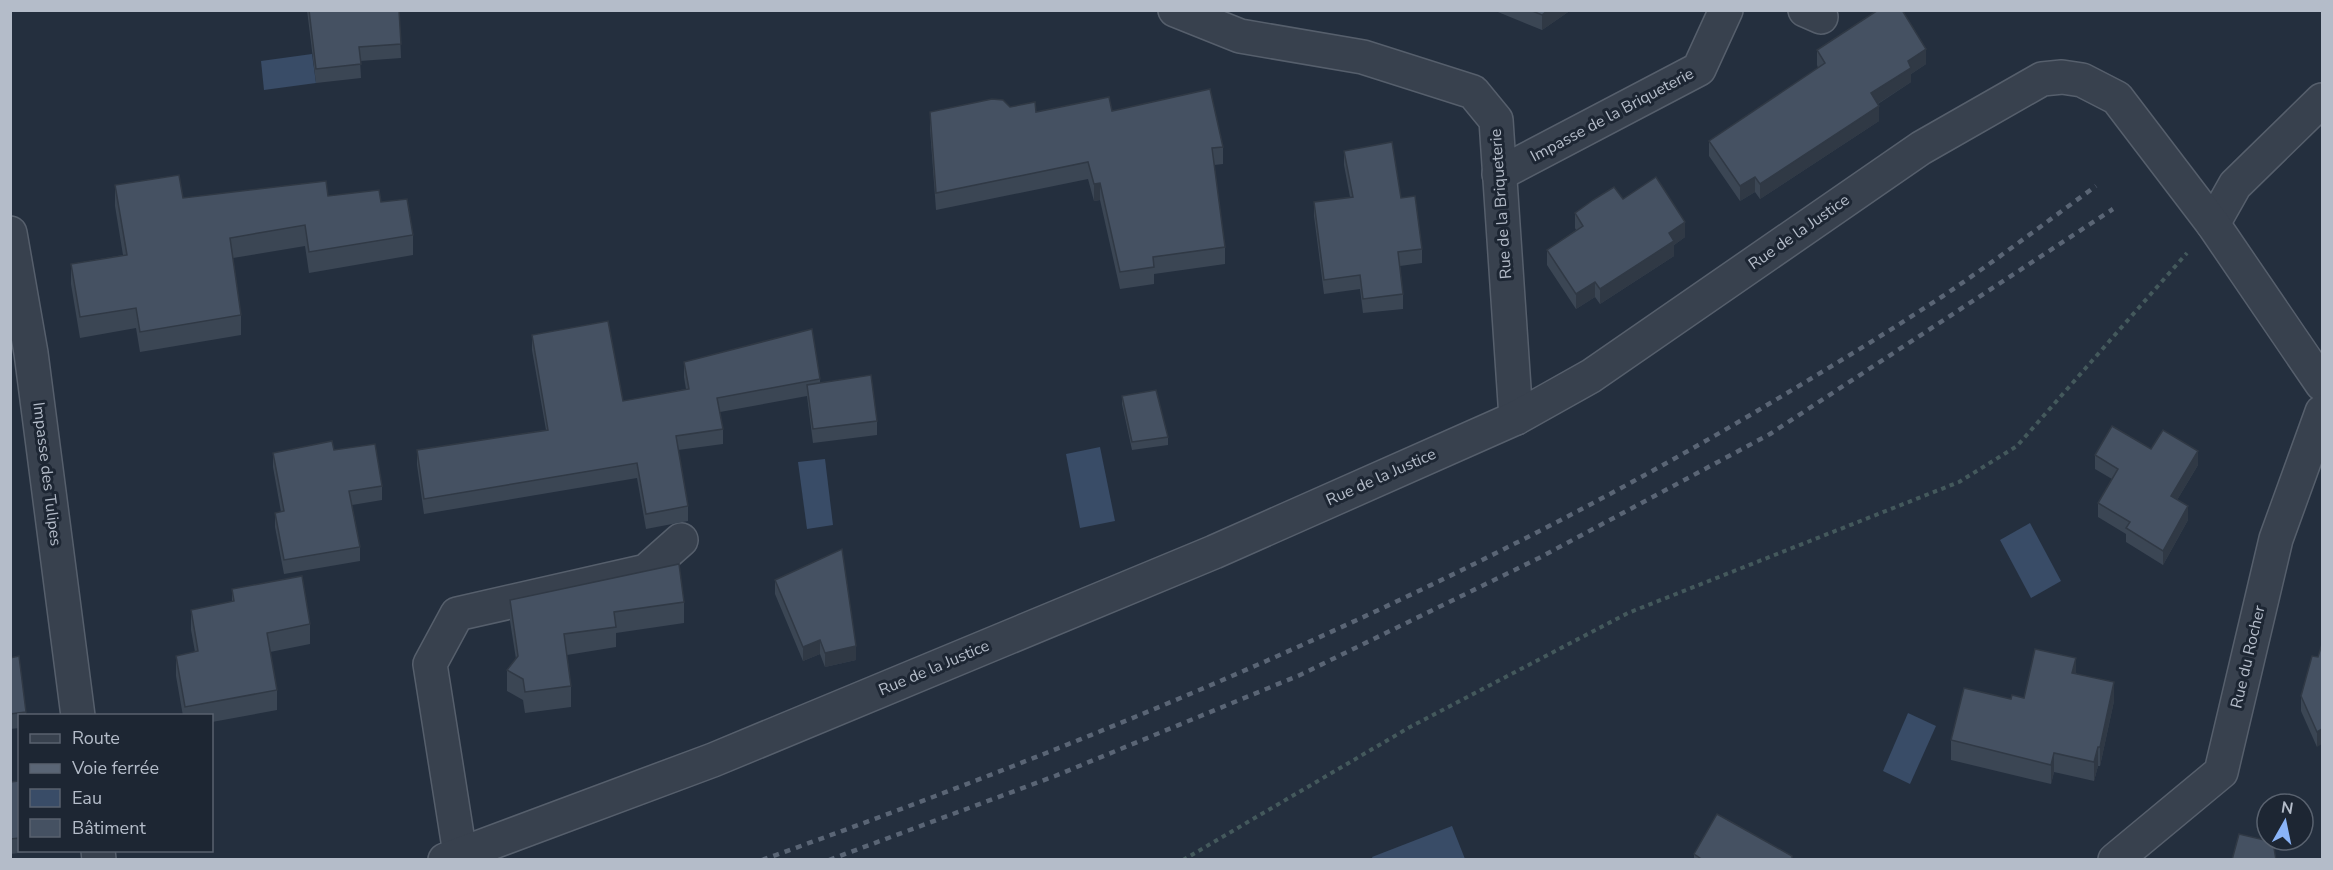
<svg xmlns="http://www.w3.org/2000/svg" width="2333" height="870" viewBox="0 0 2333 870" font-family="'Nunito Sans',sans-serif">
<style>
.water{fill:#394c67}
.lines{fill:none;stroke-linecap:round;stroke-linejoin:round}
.minor-casing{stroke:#565f6c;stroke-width:36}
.path{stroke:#44595c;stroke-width:4;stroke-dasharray:4.5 4.5;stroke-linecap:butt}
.minor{stroke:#38414e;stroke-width:33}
.rail{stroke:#5a6575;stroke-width:4.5;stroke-dasharray:6 6;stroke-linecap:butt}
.wall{fill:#3b4654}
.shaded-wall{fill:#303945}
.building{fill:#455162;stroke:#303945;stroke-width:1.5}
.labels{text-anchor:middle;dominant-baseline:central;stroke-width:6;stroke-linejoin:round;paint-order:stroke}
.street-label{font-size:16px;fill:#b4bcc9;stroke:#1d2633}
</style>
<rect width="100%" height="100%" fill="#242f3e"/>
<g class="water">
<polygon points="312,54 316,83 264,90 261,61"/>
<polygon points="1100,447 1115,521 1080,528 1066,454"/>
<polygon points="825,459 833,525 807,529 798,462"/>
<polygon points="2030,523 2061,581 2031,598 2000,540"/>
<polygon points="1908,713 1936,726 1910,784 1883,771"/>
<polygon points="1452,826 1465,859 1373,859 1372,857"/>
</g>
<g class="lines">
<defs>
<g id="minor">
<polyline points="1175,10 1240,36 1363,57 1473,92 1496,120 1516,418"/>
<polyline points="1805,10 1821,17"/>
<polyline points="1499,174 1699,69 1726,10"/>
<polyline points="2213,224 2235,185 2322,100"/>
<polyline points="10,233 31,353 78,716"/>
<polyline points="98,850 99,860"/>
<polyline points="460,854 430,664 457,614 646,571 681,540"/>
<polyline points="445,860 713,760 1214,552 1516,418 1591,376 1921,148 2042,79 2062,77 2082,80 2117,98 2213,224 2322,384"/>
<polyline points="2115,860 2221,772 2276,539 2322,412"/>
</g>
</defs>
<use href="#minor" class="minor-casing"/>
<polyline class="path" points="1183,860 1410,727 1628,613 1959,482 2017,446 2187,253"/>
<use href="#minor" class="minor"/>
<g class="rail">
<path d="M 762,860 C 1105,737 1443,597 1757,411 C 1819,374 1882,336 1943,296 C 1995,261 2045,223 2096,186"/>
<polyline points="829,860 1055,776 1300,675 1539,558 1770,434 2113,209"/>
</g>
</g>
<g class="wall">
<polygon points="307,10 399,10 401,58 360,61 361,78 316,83"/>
<polygon points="1493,10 1571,10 1542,30"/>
<polygon points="1817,50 1926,64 1911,74 1911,82 1878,104 1879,121 1760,199 1755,192 1740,201 1709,156 1709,141 1818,68 1817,65"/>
<polygon points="1010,107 1036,112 1112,111 1223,147 1223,164 1214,165 1225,247 1225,264 1154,274 1154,284 1120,289 1100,200 1094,201 1088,179 936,210 930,129 930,112"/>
<polygon points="1344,151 1401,198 1422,249 1422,263 1400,266 1403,294 1403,309 1363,313 1360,289 1324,294 1314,216 1314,202 1350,197 1344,165"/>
<polygon points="115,185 183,198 328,196 381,202 413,235 413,255 309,273 305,246 233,258 241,315 241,335 140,352 136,328 80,338 71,284 71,264 123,255 115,206"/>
<polygon points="1623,199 1685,237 1674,245 1674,256 1600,304 1595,297 1576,309 1547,265 1547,250 1576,230 1575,228 1575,213"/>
<polygon points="532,335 623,401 686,389 684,377 684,362 820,379 820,383 877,421 877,435 813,443 807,396 720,412 723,429 723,444 678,450 688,506 688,521 646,529 637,478 424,514 417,465 417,450 546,430 532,350"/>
<polygon points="1122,396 1168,437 1168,445 1132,450 1122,404"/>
<polygon points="2151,449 2198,465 2177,500 2188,520 2163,565 2126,542 2126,534 2098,517 2098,503 2112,479 2095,469 2095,455"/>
<polygon points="334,450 382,486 382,500 352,505 360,547 360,561 284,574 275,527 275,513 281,512 273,467 273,453"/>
<polygon points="10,577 12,586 12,601 10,601"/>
<polygon points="775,580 856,660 825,667 820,654 803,661 775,594"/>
<polygon points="232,589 310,624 310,644 270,652 277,690 277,710 212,722 212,716 183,716 176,676 176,656 195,652 191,630 191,610 232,602"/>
<polygon points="510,600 684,602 684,623 616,633 616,647 567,655 571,686 571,707 525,713 523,700 507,691 507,670 516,659 510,621"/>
<polygon points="2318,657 2317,747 2301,711 2301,696"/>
<polygon points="10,658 26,712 26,716 20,716 20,728 10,729"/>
<polygon points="2076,673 2114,701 2100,766 2098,766 2094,781 2054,772 2051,784 1951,760 1951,740 2011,699 2024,698"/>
<polygon points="10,782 20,786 20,850 26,850 26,852 10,854"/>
<polygon points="1694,854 1792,860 1694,860"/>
</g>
<g class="shaded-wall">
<polygon points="1548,10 1571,10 1542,30 1542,15"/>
<polygon points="1926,49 1926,64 1911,74 1911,82 1871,108 1871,93 1908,61"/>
<polygon points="1879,106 1879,121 1760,199 1760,184"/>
<polygon points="1755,177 1755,192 1740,201 1740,186"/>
<polygon points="1100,183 1100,200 1094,201 1094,184"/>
<polygon points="1685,222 1685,237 1674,245 1674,256 1600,304 1600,289 1669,233"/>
<polygon points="1595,282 1595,297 1576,309 1576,294"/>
<polygon points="2198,451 2198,465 2171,510 2171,496"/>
<polygon points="2188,506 2188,520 2163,565 2163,551"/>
<polygon points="820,640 820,654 803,661 803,647"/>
<polygon points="856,646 856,660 825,667 825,653"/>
<polygon points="2076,658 2076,677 2072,673"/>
<polygon points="2114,682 2114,701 2100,766 2100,747"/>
<polygon points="2322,729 2322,744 2317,747 2317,732"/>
<polygon points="2098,747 2098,766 2094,781 2094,762"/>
<polygon points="2054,753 2054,772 2051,784 2051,765"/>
</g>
<g class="building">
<polygon points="309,10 399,10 401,44 359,47 361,64 316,69"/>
<polygon points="1530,10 1548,10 1542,15"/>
<polygon points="1878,10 1902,10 1926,49 1908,61 1911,68 1871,93 1879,106 1760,184 1755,177 1740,186 1709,141 1825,63 1817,50"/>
<polygon points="1210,89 1223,147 1212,148 1225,247 1153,257 1154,267 1120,272 1100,183 1094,184 1088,162 936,193 930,112 992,99 1003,100 1010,107 1035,102 1036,112 1109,97 1112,111"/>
<polygon points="1392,142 1401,198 1415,196 1422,249 1398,252 1403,294 1363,299 1360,275 1324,280 1314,202 1353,197 1344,151"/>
<polygon points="179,175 183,198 326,181 328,196 379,190 381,202 407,199 413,235 309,252 305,225 230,238 241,315 140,332 136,308 80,317 71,264 127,255 115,185"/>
<polygon points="1656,177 1685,222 1669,233 1674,241 1600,289 1595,282 1576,294 1547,250 1583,226 1575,213 1593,200 1614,187 1623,199"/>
<polygon points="608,321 623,401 689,389 684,362 812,329 820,379 717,398 723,429 676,436 688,506 646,514 637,463 424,499 417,450 548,430 532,335"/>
<polygon points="871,375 877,421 813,429 807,385"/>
<polygon points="1156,390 1168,437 1132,442 1122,396"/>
<polygon points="2112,426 2151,449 2163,430 2198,451 2171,496 2188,506 2163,551 2126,528 2130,522 2098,503 2118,469 2095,455"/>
<polygon points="332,441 334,450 375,444 382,486 349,491 360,547 284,560 275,513 284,511 273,453"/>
<polygon points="842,549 856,646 825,653 820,640 803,647 775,580"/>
<polygon points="679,564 684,602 614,612 616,627 564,634 571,686 525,692 523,679 507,670 518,656 510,600"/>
<polygon points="302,576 310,624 267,633 277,690 185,707 176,656 198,651 191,610 234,601 232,589"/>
<polygon points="2322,644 2322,729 2317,732 2301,696 2312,656 2318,657"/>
<polygon points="2035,649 2076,658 2072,673 2114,682 2100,747 2098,747 2094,762 2054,753 2051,765 1951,740 1964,688 2011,699 2012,695 2024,698"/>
<polygon points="19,656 26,712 10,714 10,658"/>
<polygon points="19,781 20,838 10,839 10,782"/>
<polygon points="1717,814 1792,856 1792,860 1703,860 1694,854"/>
<polygon points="2239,834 2273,842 2276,860 2232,860"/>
</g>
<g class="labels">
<g class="street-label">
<text transform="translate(1612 115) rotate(-28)">Impasse de la Briqueterie</text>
<text transform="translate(1501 204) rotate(-94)">Rue de la Briqueterie</text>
<text transform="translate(1799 232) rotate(-35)">Rue de la Justice</text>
<text transform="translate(47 474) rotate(83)">Impasse des Tulipes</text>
<text transform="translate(1381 477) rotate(-24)">Rue de la Justice</text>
<text transform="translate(2248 657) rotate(-77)">Rue du Rocher</text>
<text transform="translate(934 668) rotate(-23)">Rue de la Justice</text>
</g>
</g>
<rect width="2333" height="870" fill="none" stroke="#b4bcc9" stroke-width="24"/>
<rect x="18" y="714" width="195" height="138" fill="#1d2633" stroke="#59626f" stroke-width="1.5"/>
<rect x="30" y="734" width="30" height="9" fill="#38414e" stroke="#59626f" stroke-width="1.5"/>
<text x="72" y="744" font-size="18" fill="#b4bcc9">Route</text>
<rect x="30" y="764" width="30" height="9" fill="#5a6575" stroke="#59626f" stroke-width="1.5"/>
<text x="72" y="774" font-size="18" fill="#b4bcc9">Voie ferrée</text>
<rect x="30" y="789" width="30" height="18" fill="#394c67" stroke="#59626f" stroke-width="1.5"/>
<text x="72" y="804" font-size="18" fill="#b4bcc9">Eau</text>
<rect x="30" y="819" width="30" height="18" fill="#455162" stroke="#59626f" stroke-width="1.5"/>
<text x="72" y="834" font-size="18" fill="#b4bcc9">Bâtiment</text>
<g transform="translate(2285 822) rotate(9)"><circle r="28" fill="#1d2633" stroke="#59626f" stroke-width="1.5"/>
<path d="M0-4.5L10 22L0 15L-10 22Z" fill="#8ab4f8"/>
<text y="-9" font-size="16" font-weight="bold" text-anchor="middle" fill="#b4bcc9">N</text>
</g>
</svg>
